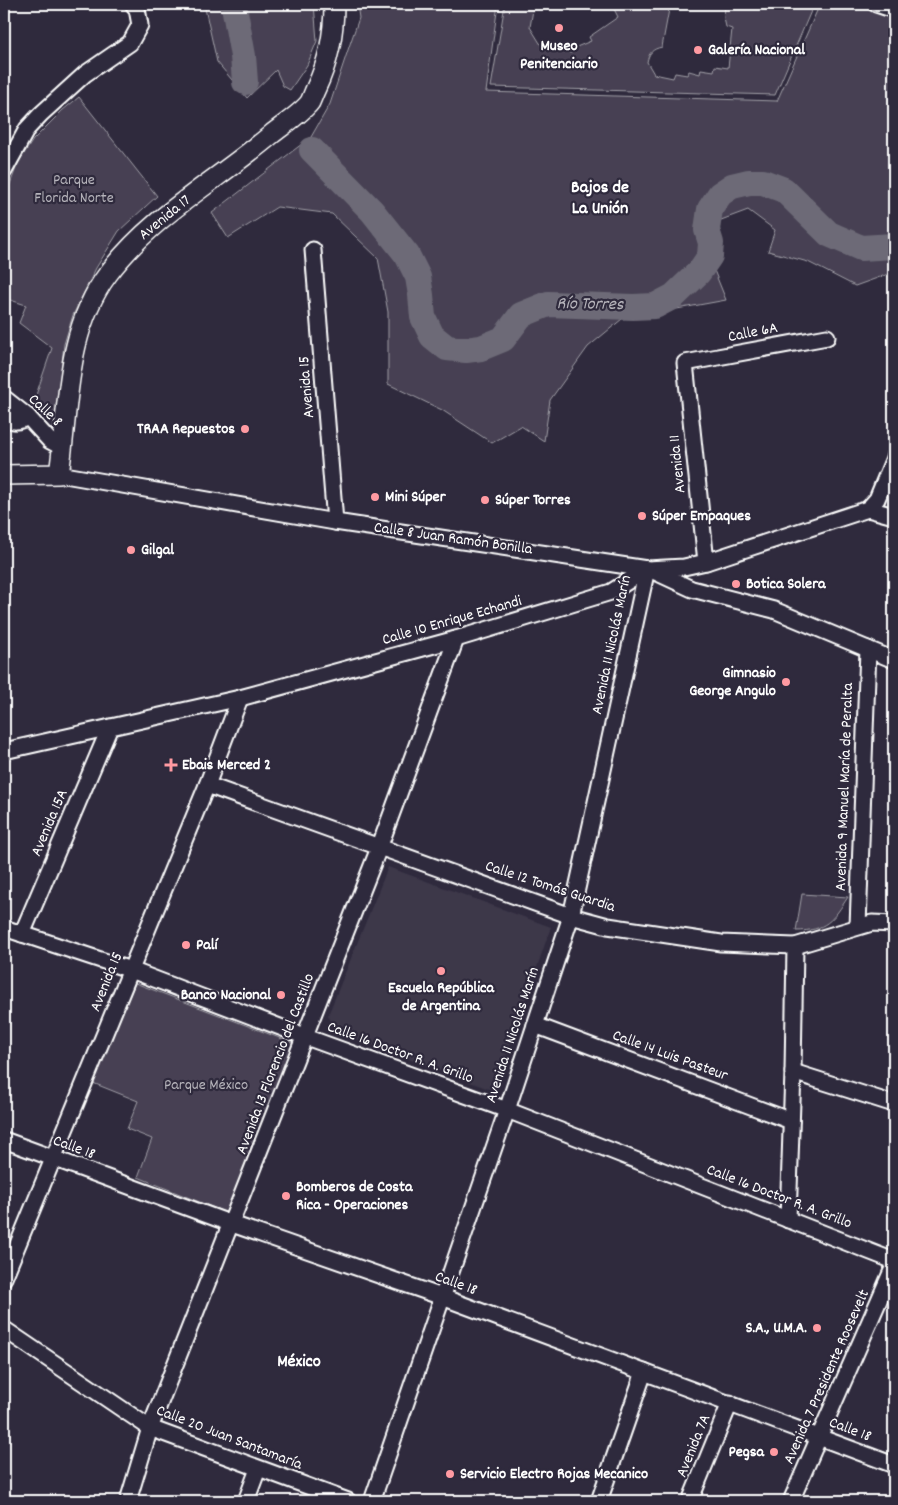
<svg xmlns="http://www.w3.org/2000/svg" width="898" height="1505" viewBox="0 0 898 1505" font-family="Dekko,sans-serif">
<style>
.built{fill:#3c3749}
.green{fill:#464152;stroke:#a2a0a8}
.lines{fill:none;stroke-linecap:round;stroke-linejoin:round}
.river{stroke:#6d6a77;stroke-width:26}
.minor-casing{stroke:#fff;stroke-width:19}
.major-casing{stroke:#fff;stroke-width:22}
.minor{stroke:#2f2a3d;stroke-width:15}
.major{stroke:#2f2a3d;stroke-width:19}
.poi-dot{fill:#ff9aa2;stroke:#2f2a3d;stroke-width:2}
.labels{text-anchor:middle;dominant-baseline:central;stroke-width:4.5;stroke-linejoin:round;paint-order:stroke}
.poi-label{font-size:16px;font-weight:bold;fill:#fff;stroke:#2f2a3d;text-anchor:start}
.park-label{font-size:16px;fill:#b5b3ba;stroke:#2f2a3d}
.street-label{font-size:16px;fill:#fff;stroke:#2f2a3d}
.neighbourhood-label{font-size:18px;font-weight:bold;fill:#fff;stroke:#2f2a3d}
.water-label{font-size:18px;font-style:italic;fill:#b6b4bb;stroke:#2f2a3d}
</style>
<rect width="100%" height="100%" fill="#2f2a3d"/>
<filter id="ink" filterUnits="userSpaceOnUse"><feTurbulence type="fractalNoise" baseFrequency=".02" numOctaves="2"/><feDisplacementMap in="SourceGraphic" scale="10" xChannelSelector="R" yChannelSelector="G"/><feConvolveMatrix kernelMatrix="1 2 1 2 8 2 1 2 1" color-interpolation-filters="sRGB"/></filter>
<g filter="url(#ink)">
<polygon class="built" points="388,867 551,927 494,1091 336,1032 328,1015"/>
<g class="green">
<polygon points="204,4 314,4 317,41 307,65 290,90 283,86 276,70 247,98 217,62"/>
<polygon points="357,4 498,4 486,92 777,101 820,4 852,4 894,19 894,272 855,286 808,262 768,251 775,230 748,210 713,223 701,238 726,300 622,319 588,347 550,400 544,441 521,426 492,443 442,410 388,384 388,312 378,258 332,214 277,207 228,238 212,213 311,137 330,104 349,47 359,18"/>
<path d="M 505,4 L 534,4 L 530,27 L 543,48 L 572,53 L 574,48 L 591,41 L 589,37 L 618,17 L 614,9 L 620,4 L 670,4 L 662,47 C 652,49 649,53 647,62 L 654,74 L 673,78 L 675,73 L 687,75 L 689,71 L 700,74 L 701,69 L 714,71 L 715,66 L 728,68 L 732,29 L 726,27 L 724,18 L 725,4 L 814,4 L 775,95 L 491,87 Z"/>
<polygon points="79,97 157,196 119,231 96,268 73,315 64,344 56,419 35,398 52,348 19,323 26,305 4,298 4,200 18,163 33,140 63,110"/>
<path d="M 802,894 L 848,897 C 833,920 826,931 796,931 Z"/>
<polygon points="135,983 298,1045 229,1214 138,1177 152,1139 127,1129 138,1101 93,1083"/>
</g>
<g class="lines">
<g class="river">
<polyline points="232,4 234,6 243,56 245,82"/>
<polyline points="312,150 372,211 407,255 418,277 421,295 423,317 432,336 447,348 466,350 481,348 503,339 521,315 548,304 633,307 655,306 674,296 699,272 710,256 711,243 707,230 710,209 720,194 732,186 749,182 763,182 784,190 829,234 861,248 894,246"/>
</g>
<defs>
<g id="minor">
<polyline points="876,4 894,10"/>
<polyline points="4,171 27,129 41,114 85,74 130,43 140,25 137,9 133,4"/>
<polyline points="313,250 335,522"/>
<polyline points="4,398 28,417 50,441 63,448"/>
<path d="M 4,417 C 13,423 19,422 28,417"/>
<polyline points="59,474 335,522 647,569 684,567 706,562 868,509 894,516"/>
<polyline points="868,509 877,499 894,458"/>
<polyline points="706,562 685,363 827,337"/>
<polyline points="651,570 692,589 774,610 894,660"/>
<polyline points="4,751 240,698 456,639 611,592 647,569"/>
<polyline points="207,785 571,916 608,926 721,943 795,946 872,923 894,924"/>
<polyline points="858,926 868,649"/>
<polyline points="4,928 131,970 306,1037 507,1110 894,1261"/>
<polyline points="22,934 110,727"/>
<polyline points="535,1025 791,1121"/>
<polyline points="793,1072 894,1104"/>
<polyline points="4,1140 232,1224 442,1297 894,1465"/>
<polyline points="788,1220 793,1072 795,946"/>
<polyline points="4,1278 207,785 240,698"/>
<polyline points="4,1329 150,1428 348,1501"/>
<polyline points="128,1501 150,1428 379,848 456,639"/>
<polyline points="246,1501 258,1469"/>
<polyline points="372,1501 507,1110 571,916 647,569"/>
<polyline points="599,1501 644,1372"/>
<polyline points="690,1501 730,1403"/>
<polyline points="791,1501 894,1266"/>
</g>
<path id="major" d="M 4,475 L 59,474 C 69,407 65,331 108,274 C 151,216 218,180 272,134 C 282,126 303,112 310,102 C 312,98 314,92 316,88 C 329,61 334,34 334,4"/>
</defs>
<use href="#minor" class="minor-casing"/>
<use href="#major" class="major-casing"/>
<use href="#minor" class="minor"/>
<use href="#major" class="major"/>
</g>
</g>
<g class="poi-dot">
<circle cx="559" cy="28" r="5"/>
<circle cx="698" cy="50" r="5"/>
<circle cx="245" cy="429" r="5"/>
<circle cx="375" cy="497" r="5"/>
<circle cx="485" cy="500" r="5"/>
<circle cx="642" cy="516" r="5"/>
<circle cx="131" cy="550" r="5"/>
<circle cx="736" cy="584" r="5"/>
<circle cx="786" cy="682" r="5"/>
<path d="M168.5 757.5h5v5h5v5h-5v5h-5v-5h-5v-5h5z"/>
<circle cx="186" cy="945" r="5"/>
<circle cx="441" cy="971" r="5"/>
<circle cx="281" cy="995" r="5"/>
<circle cx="286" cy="1196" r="5"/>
<circle cx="817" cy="1328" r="5"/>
<circle cx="774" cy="1452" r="5"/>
<circle cx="450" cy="1474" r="5"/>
</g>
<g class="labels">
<g class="poi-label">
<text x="559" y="46" text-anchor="middle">Museo<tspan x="559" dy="18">Penitenciario</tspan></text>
<text x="708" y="50">Galería Nacional</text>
<text x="235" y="429" text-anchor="end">TRAA Repuestos</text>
<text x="385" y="497">Mini Súper</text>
<text x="495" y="500">Súper Torres</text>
<text x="652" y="516">Súper Empaques</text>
<text x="141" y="550">Gilgal</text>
<text x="746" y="584">Botica Solera</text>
<text x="776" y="673" text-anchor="end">Gimnasio<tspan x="776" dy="18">George Angulo</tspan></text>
<text x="182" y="765">Ebais Merced 2</text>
<text x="196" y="945">Palí</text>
<text x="441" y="988" text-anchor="middle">Escuela República<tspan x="441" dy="18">de Argentina</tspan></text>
<text x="271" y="995" text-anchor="end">Banco Nacional</text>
<text x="296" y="1187">Bomberos de Costa<tspan x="296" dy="18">Rica - Operaciones</tspan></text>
<text x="807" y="1328" text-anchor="end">S.A., U.M.A.</text>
<text x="764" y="1452" text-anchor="end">Pegsa</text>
<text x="460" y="1474">Servicio Electro Rojas Mecanico</text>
</g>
<g class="park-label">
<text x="74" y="180">Parque<tspan x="74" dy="18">Florida Norte</tspan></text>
<text x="206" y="1085">Parque México</text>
</g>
<g class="street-label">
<text transform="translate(165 218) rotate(-39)">Avenida 17</text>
<text transform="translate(753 333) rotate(-11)">Calle 6A</text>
<text transform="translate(307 387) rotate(-95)">Avenida 15</text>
<text transform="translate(45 411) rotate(43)">Calle 8</text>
<text transform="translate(678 464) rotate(-96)">Avenida 11</text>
<text transform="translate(453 539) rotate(8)">Calle 8 Juan Ramón Bonilla</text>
<text transform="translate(452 621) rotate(-16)">Calle 10 Enrique Echandi</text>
<text transform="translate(612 645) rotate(-78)">Avenida 11 Nicolás Marín</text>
<text transform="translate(845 787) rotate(-88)">Avenida 9 Manuel María de Peralta</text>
<text transform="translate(50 823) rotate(-67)">Avenida 15A</text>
<text transform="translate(550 887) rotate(18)">Calle 12 Tomás Guardia</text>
<text transform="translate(107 982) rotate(-68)">Avenida 15</text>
<text transform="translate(513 1035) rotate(-72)">Avenida 11 Nicolás Marín</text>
<text transform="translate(400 1053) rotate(20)">Calle 16 Doctor R. A. Grillo</text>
<text transform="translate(670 1056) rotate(20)">Calle 14 Luis Pasteur</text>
<text transform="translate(276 1064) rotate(-69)">Avenida 13 Florencio del Castillo</text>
<text transform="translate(74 1148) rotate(20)">Calle 18</text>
<text transform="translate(779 1197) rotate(21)">Calle 16 Doctor R. A. Grillo</text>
<text transform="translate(456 1284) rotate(20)">Calle 18</text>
<text transform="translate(827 1377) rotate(-66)">Avenida 7 Presidente Roosevelt</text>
<text transform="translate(850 1430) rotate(21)">Calle 18</text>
<text transform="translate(229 1438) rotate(21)">Calle 20 Juan Santamaría</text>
<text transform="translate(694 1446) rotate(-68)">Avenida 7A</text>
</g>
<g class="neighbourhood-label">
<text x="600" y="188">Bajos de<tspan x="600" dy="21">La Unión</tspan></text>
<text x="299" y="1362">México</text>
</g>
<g class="water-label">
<text transform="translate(590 305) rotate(1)">Río Torres</text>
</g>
</g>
<rect width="898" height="1505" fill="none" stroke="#2f2a3d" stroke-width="20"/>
<rect x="10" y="10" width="878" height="1485" fill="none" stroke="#fff" stroke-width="2" filter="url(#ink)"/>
</svg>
